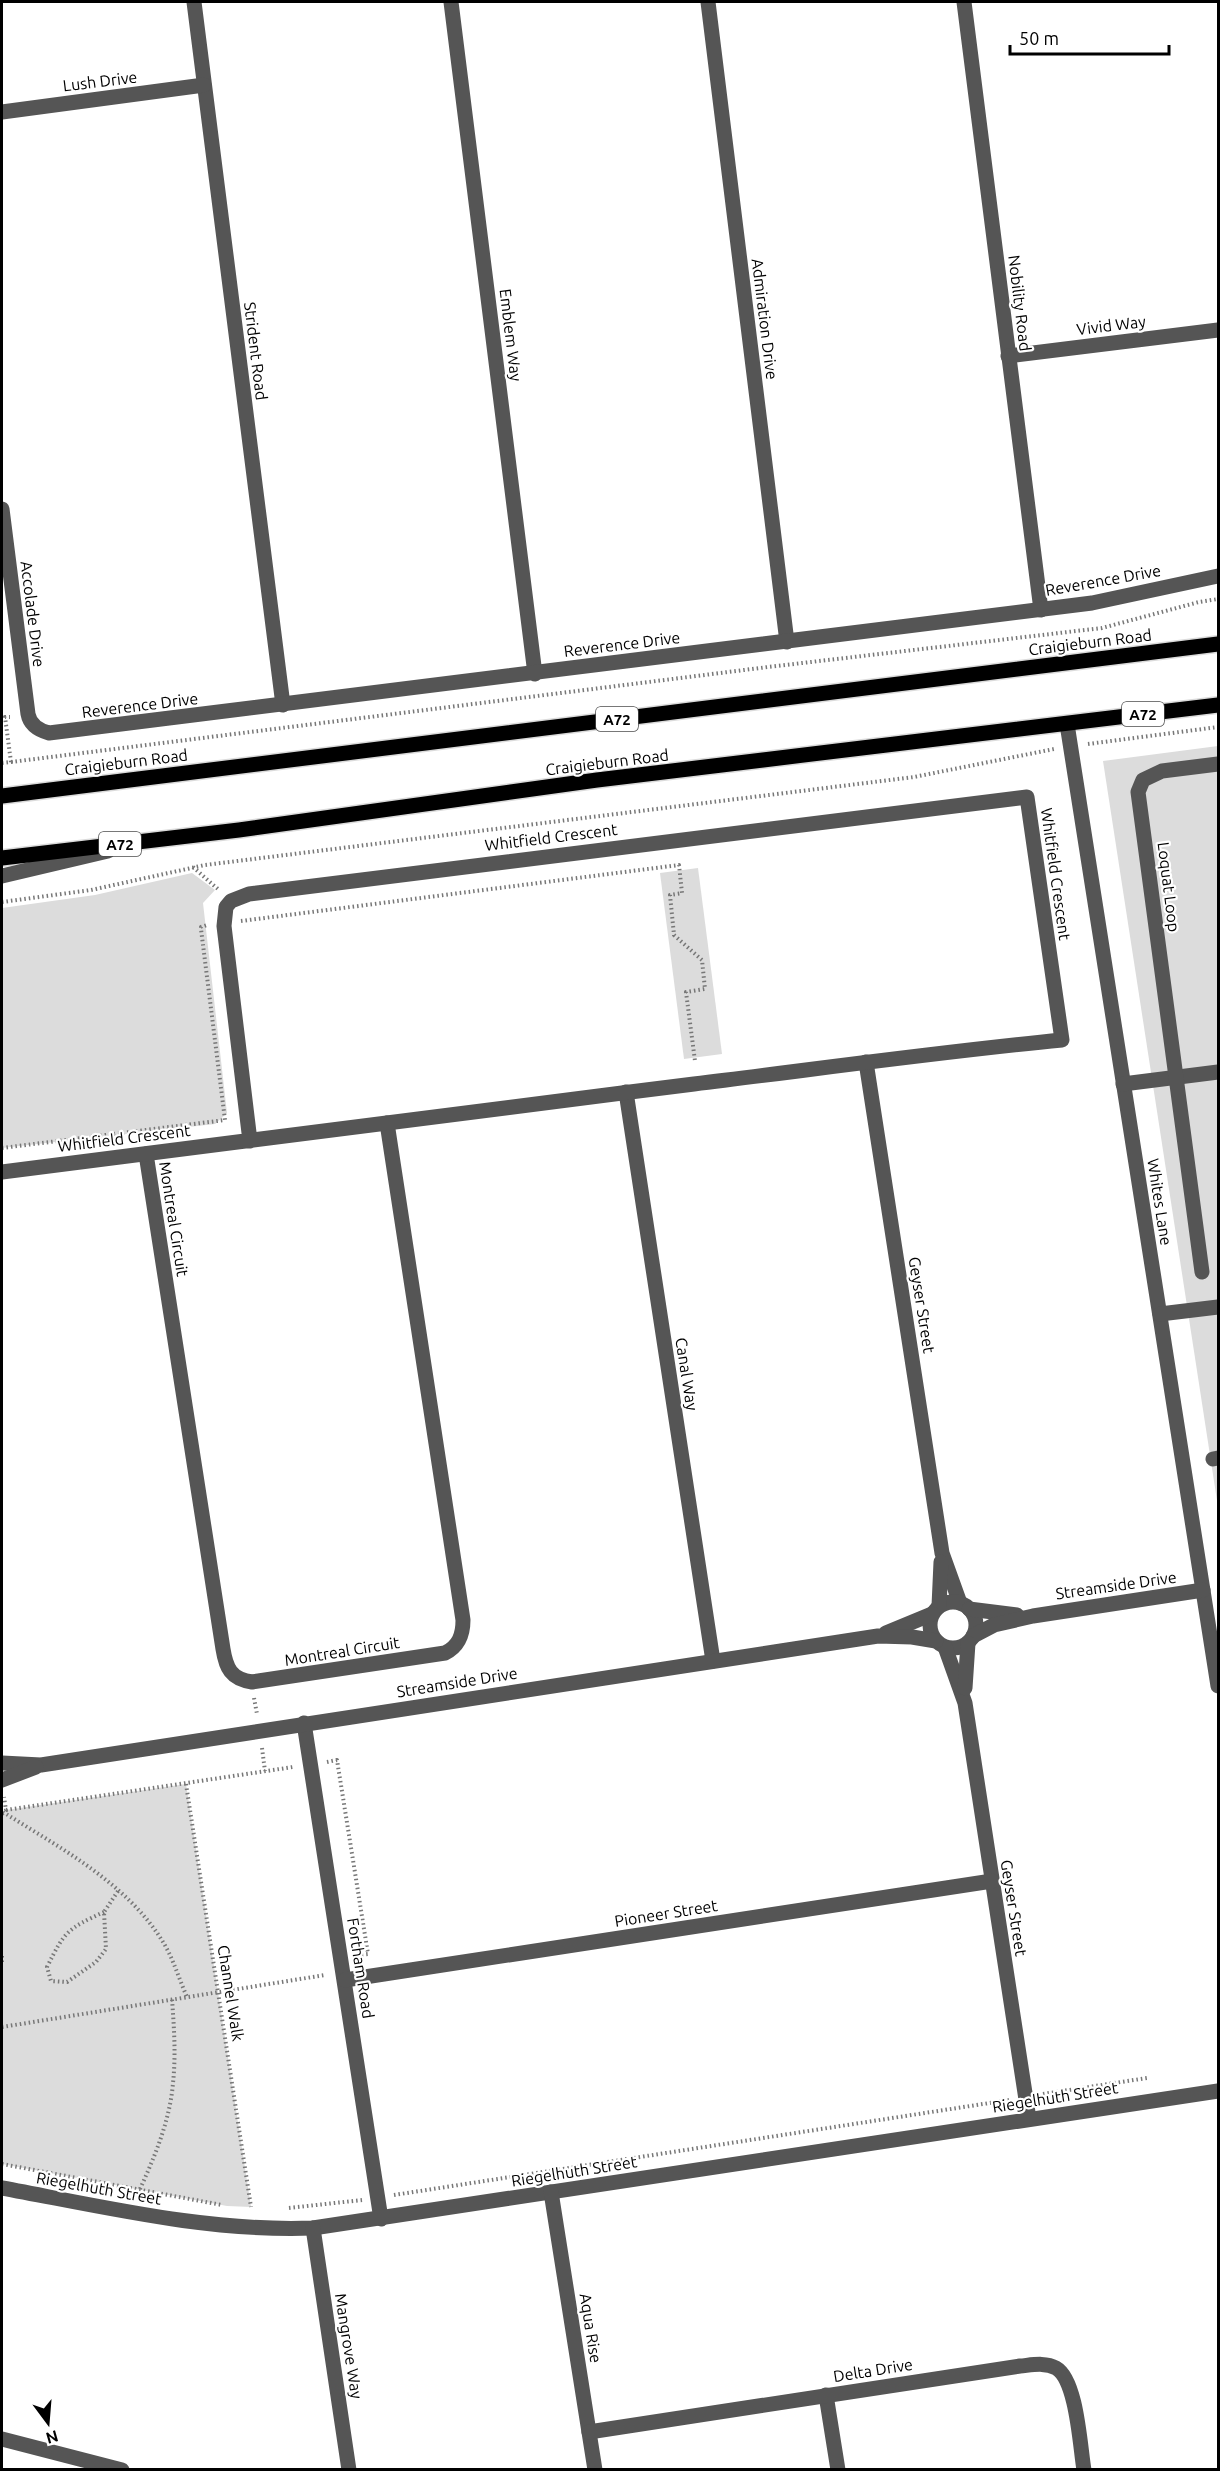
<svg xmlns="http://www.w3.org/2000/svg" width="1220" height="2471" viewBox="0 0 1220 2471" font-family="Ubuntu,sans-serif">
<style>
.green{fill:#dcdcdc}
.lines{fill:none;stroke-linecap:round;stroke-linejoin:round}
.major-casing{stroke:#dbdbdb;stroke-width:18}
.path{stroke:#777;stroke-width:4;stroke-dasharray:1.5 3;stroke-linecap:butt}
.minor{stroke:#555;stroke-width:15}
.major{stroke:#000;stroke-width:15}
.labels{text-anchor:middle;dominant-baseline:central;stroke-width:4.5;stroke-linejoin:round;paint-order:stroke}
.shield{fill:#fff;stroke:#4c4c4c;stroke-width:1.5}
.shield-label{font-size:15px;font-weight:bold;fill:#000}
.street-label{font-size:16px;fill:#000;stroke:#fff}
</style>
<rect width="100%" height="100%" fill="#fff"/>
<g class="green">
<polygon points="1218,746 1218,1507 1103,761"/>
<polygon points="698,868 722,1054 684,1059 660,873"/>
<polygon points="192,873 215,890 203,903 227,1113 215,1124 2,1148 2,908 95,895"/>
<polygon points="186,1784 251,2207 227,2206 2,2164 2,1814 6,1810"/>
</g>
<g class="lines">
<defs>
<g id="major">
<polyline points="2,796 1218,644"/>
<polyline points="2,858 239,830 597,780 1218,705"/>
</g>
</defs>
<use href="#major" class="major-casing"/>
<g class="path">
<polyline points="1088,744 1218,727"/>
<polyline points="11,762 768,667 1102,628 1199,602 1218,599"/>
<polyline points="2,763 11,762 5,717 10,717"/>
<polyline points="193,867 219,890"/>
<polyline points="2,902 91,890 205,865 914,777 1054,749"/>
<polyline points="241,921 679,865 682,893 670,895 674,935 702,960 705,989 686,992 695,1061"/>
<polyline points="2,1148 225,1120 201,929 201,927 207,925"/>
<polyline points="254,1698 257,1714"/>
<polyline points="262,1748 265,1771"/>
<polyline points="327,1762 337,1760 368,1954 358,1955"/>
<polyline points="186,1784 251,2207"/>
<polyline points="6,1810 293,1767"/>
<path d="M 3,1812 C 60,1848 127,1883 163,1942 C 173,1958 179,1979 187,1997"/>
<polyline points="2,1814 6,1810 4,1797"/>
<path d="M 104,1912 C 67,1929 65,1931 47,1967 L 51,1981 L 67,1982 L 96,1962 L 106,1949 L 104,1912 L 118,1891"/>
<polyline points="2,1956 2,1962"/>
<polyline points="2,2027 325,1975"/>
<polyline points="1043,2094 1147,2078"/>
<polyline points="2,2164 222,2205"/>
<path d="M 140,2189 C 155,2156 170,2120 173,2083 C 176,2055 174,2027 172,1999"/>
<polyline points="394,2195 1009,2100"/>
<polyline points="289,2208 362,2200"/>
</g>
<g class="minor">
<polyline points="194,2 283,705"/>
<polyline points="451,2 535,674"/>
<polyline points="708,2 787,642"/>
<polyline points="964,2 1041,610"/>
<polyline points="2,112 204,85"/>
<polyline points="1008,356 1218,330"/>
<path d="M 2,509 L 28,714 C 30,725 38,730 49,733 L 1092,603 L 1218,576"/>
<polyline points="1067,724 1218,1686"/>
<polyline points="2,876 108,851"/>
<polyline points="866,1062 942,1553 960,1603"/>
<polyline points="1123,1084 1218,1072"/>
<polyline points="626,1092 713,1661"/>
<path d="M 146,1154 L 223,1649 C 226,1668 231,1679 252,1682 L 445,1653 C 459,1646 463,1635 463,1620 L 387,1123"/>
<path d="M 2,1172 C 232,1143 463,1113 694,1084 C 817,1069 939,1052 1062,1040 L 1027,797 L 249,894 L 231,901 L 226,907 L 224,926 L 250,1141"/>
<polyline points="1202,1272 1138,792 1143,780 1162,771 1218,764"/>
<polyline points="1160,1314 1218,1307"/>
<polyline points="1213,1459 1218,1458"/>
<circle cx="953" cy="1625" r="23"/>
<polyline points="939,1606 941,1562"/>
<polyline points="969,1609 1017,1615"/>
<polyline points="886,1633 932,1614"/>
<polyline points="973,1636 994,1625 1033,1616 1203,1590"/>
<polyline points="945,1647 965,1703 1029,2119"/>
<polyline points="965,1688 968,1643"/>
<polyline points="304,1723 381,2219"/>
<polyline points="2,1763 41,1765 878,1636 912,1637 936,1641"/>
<polyline points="2,1780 36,1767"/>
<polyline points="345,1980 992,1881"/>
<path d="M 2,2188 C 105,2207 208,2232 313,2228 L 1218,2091"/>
<polyline points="551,2192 595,2470"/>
<polyline points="313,2228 349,2470"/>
<polyline points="826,2395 838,2470"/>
<path d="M 589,2432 L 1020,2366 C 1032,2365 1045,2362 1056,2368 C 1077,2380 1080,2447 1084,2470"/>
<polyline points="2,2439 122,2470"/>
</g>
<use href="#major" class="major"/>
</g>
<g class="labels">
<g class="shield">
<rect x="1122" y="702" width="42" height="24" rx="4.5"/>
<rect x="596" y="707" width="42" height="24" rx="4.5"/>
<rect x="99" y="832" width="42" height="24" rx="4.5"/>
</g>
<g class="shield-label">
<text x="1143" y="714">A72</text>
<text x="617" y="719">A72</text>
<text x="120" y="844">A72</text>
</g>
<g class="street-label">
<text transform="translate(100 81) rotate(-7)">Lush Drive</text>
<text transform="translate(1020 303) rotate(83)">Nobility Road</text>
<text transform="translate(765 319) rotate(83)">Admiration Drive</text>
<text transform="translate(1111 325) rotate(-7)">Vivid Way</text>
<text transform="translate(511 335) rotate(83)">Emblem Way</text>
<text transform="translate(256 351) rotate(83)">Strident Road</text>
<text transform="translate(1103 580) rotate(-10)">Reverence Drive</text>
<text transform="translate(33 614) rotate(83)">Accolade Drive</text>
<text transform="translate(1090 642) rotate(-7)">Craigieburn Road</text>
<text transform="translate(622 644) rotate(-7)">Reverence Drive</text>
<text transform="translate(140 705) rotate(-7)">Reverence Drive</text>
<text transform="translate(126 762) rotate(-7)">Craigieburn Road</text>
<text transform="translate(607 762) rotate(-7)">Craigieburn Road</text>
<text transform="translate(551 837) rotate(-7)">Whitfield Crescent</text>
<text transform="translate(1056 874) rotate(82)">Whitfield Crescent</text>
<text transform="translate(1169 887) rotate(83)">Loquat Loop</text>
<text transform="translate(124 1138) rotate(-7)">Whitfield Crescent</text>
<text transform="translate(1160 1202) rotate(81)">Whites Lane</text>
<text transform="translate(174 1219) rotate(81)">Montreal Circuit</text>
<text transform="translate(922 1305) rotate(81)">Geyser Street</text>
<text transform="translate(687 1374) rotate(81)">Canal Way</text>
<text transform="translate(1116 1585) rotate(-8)">Streamside Drive</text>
<text transform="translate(342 1651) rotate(-9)">Montreal Circuit</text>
<text transform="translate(457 1682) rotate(-9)">Streamside Drive</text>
<text transform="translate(1014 1908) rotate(81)">Geyser Street</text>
<text transform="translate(666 1913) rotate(-9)">Pioneer Street</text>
<text transform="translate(361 1968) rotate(81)">Fortham Road</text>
<text transform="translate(231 1993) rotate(81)">Channel Walk</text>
<text transform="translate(1055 2097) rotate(-9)">Riegelhuth Street</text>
<text transform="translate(574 2171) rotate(-9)">Riegelhuth Street</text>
<text transform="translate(99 2188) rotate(10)">Riegelhuth Street</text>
<text transform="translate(591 2328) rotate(81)">Aqua Rise</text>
<text transform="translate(349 2346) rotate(81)">Mangrove Way</text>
<text transform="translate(873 2370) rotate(-9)">Delta Drive</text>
</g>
</g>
<rect width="1220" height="2471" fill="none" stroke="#000000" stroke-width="6"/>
<g transform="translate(48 2423) rotate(164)" stroke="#ffffff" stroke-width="4.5" paint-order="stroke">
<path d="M0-4.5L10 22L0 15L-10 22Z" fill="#000000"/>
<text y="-9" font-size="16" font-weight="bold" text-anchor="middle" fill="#000000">N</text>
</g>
<path d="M1010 45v9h159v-9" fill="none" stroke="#000000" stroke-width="3"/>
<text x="1019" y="45" font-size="18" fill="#000000" stroke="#ffffff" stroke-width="4.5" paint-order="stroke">50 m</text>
</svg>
